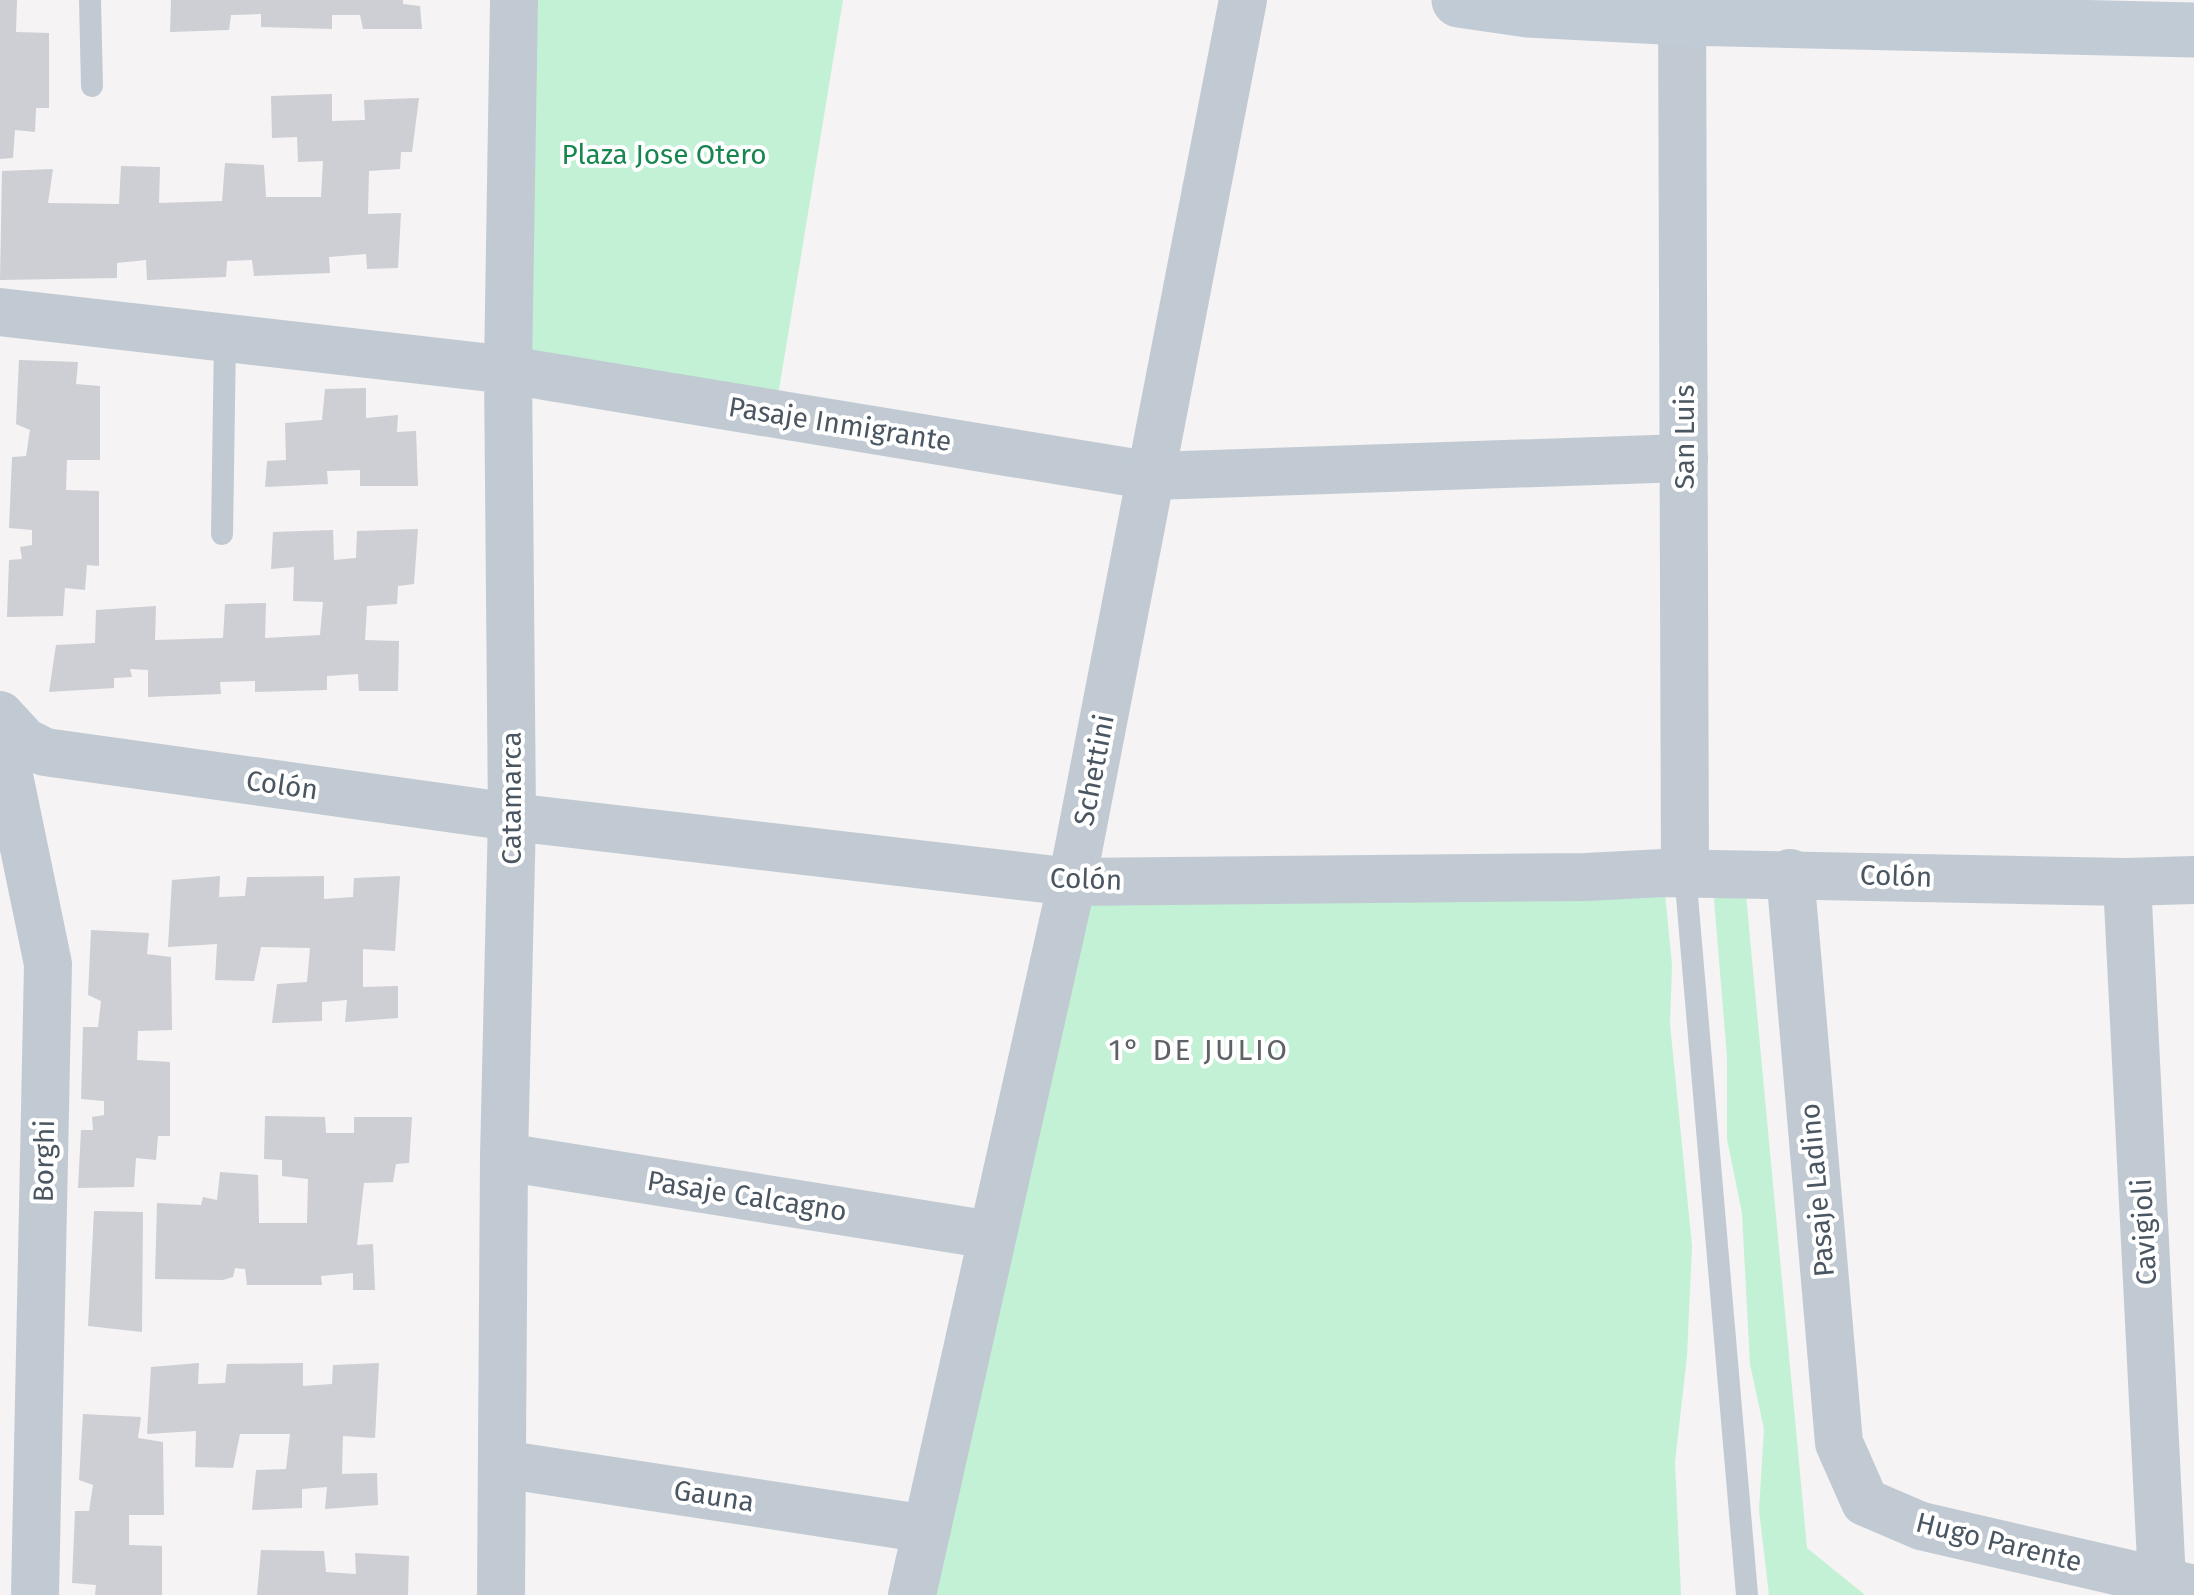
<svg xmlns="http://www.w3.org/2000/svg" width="2194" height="1595" viewBox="0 0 2194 1595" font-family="'Fira Sans',sans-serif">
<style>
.green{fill:#c3f1d5}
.building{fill:#cdcfd5}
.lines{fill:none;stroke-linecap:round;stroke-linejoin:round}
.service{stroke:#c1cad2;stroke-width:22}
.minor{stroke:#c1cad2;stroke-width:48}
.secondary{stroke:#c1cbd6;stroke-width:55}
.labels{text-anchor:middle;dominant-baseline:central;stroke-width:8;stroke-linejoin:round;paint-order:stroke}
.park-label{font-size:28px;fill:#17864f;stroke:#fff}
.street-label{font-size:28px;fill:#4a5661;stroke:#fff}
.neighbourhood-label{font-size:30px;letter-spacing:2.5px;fill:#5f6368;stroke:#fff}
</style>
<rect width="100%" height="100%" fill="#f5f3f3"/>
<g class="green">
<polygon points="514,0 843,0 775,414 508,370"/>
<polygon points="1663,873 1672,965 1670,1024 1692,1246 1687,1356 1675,1462 1681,1595 912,1595 1072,882"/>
<polygon points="1744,874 1807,1548 1865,1595 1769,1595 1759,1510 1764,1429 1750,1364 1742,1213 1727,1139 1727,1057 1712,875"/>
</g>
<g class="building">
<polygon points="0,0 17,0 16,32 49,33 49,108 36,108 35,132 15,130 13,158 0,159"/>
<polygon points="171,0 403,0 403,4 420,6 422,29 363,29 360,15 332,15 332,29 261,27 261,14 231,15 229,30 170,32"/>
<polygon points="332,94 332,121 365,120 364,100 419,98 412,152 401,152 400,169 369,171 368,214 401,213 398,268 367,269 366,254 329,257 330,273 254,276 252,260 227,261 226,277 147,280 146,260 117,263 117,278 0,280 2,171 53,169 48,203 119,204 121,166 160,167 159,203 222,201 225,163 264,165 266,197 321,197 323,161 298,162 297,137 272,138 271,96"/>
<polygon points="19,360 78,362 76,384 100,386 100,460 67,460 66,490 99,491 99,566 87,565 85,590 65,588 63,616 7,617 9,560 22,559 20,547 32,545 32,530 9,528 12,457 26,456 30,430 16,424"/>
<polygon points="366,388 366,418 398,415 397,432 416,431 418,486 360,486 360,470 327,471 328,484 265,487 267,461 286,460 285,423 322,420 325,389"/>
<polygon points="418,529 414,584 398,586 397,604 367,606 365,640 399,641 398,691 359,691 358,674 327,676 327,690 255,692 255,681 220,682 221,694 148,697 148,670 130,669 132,677 114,678 114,688 49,692 56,645 95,643 96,610 156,606 155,640 223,638 225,604 266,603 265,638 320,635 323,602 293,601 294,567 271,569 273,532 333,530 334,560 356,558 357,531"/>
<polygon points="220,876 219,897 245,896 247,877 324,876 324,899 353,897 354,878 400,876 395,951 363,949 363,987 398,986 398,1018 345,1022 347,1000 322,1002 322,1021 272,1023 277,984 307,982 310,948 261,947 254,981 215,980 217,944 168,947 172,880"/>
<polygon points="91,930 149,933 147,954 171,957 172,1030 138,1031 137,1060 170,1062 170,1136 158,1136 156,1160 136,1158 134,1187 78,1188 81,1130 93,1130 92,1117 104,1115 104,1101 81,1099 83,1027 98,1027 101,1001 88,995"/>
<polygon points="265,1116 325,1117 326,1133 354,1133 354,1117 412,1117 409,1163 396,1164 393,1182 364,1183 357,1245 373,1244 375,1290 353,1290 353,1273 321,1276 322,1285 247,1285 245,1269 235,1268 233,1277 223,1280 155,1279 157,1203 201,1205 203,1197 217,1200 220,1172 258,1175 259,1223 307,1223 308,1179 282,1176 282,1160 264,1159"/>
<polygon points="94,1211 143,1212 142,1332 88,1326"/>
<polygon points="199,1363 198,1384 225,1383 227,1364 303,1363 303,1386 332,1384 333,1365 379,1363 375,1438 343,1436 342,1474 377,1473 378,1505 325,1509 327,1487 302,1489 302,1508 252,1510 256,1470 286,1469 290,1434 240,1434 233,1468 195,1467 196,1431 147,1434 151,1367"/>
<polygon points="83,1414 141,1417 138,1438 163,1442 164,1515 129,1515 129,1545 162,1546 162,1595 95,1595 96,1585 72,1583 75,1511 89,1511 93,1485 79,1480"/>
<polygon points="261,1550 324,1551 326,1572 356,1574 355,1553 409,1556 408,1595 257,1595"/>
</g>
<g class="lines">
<g class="service">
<polyline points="90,0 92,86"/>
<polyline points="222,534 225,338"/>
<polyline points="1685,873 1747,1595"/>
</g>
<g class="minor">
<polyline points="1682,0 1685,873"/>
<polyline points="0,312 508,370 1153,476 1684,458"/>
<polyline points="0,715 25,742 45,752 512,817 1072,882 1586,877 1663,873 2127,882 2194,880"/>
<polyline points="0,732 48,964 35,1595"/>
<polyline points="1790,873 1839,1443 1865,1502 1921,1526 2194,1589"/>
<polyline points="2127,882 2162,1581"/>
<polyline points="504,1157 991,1235"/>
<polyline points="502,1464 927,1529"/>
<polyline points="501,1595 504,1157 512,817 508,370 514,0"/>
<polyline points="912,1595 1072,882 1243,0"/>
</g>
<polyline class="secondary" points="1459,0 1528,10 1682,18 2194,30"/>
</g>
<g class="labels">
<g class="park-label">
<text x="664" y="154">Plaza Jose Otero</text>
</g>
<g class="street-label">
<text transform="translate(840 424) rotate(9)">Pasaje Inmigrante</text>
<text transform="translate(1684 437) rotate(-90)">San Luis</text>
<text transform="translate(1094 770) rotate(-79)">Schettini</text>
<text transform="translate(282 785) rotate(8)">Colón</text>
<text transform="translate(511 798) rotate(-90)">Catamarca</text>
<text transform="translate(1896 876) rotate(2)">Colón</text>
<text transform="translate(1086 879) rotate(2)">Colón</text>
<text transform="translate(44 1161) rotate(-89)">Borghi</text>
<text transform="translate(1817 1190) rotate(-95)">Pasaje Ladino</text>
<text transform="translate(747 1196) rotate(9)">Pasaje Calcagno</text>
<text transform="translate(2144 1232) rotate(-93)">Cavigioli</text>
<text transform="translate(714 1496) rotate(9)">Gauna</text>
<text transform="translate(1999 1542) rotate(14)">Hugo Parente</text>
</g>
<g class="neighbourhood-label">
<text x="1199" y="1050">1° DE JULIO</text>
</g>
</g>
</svg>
